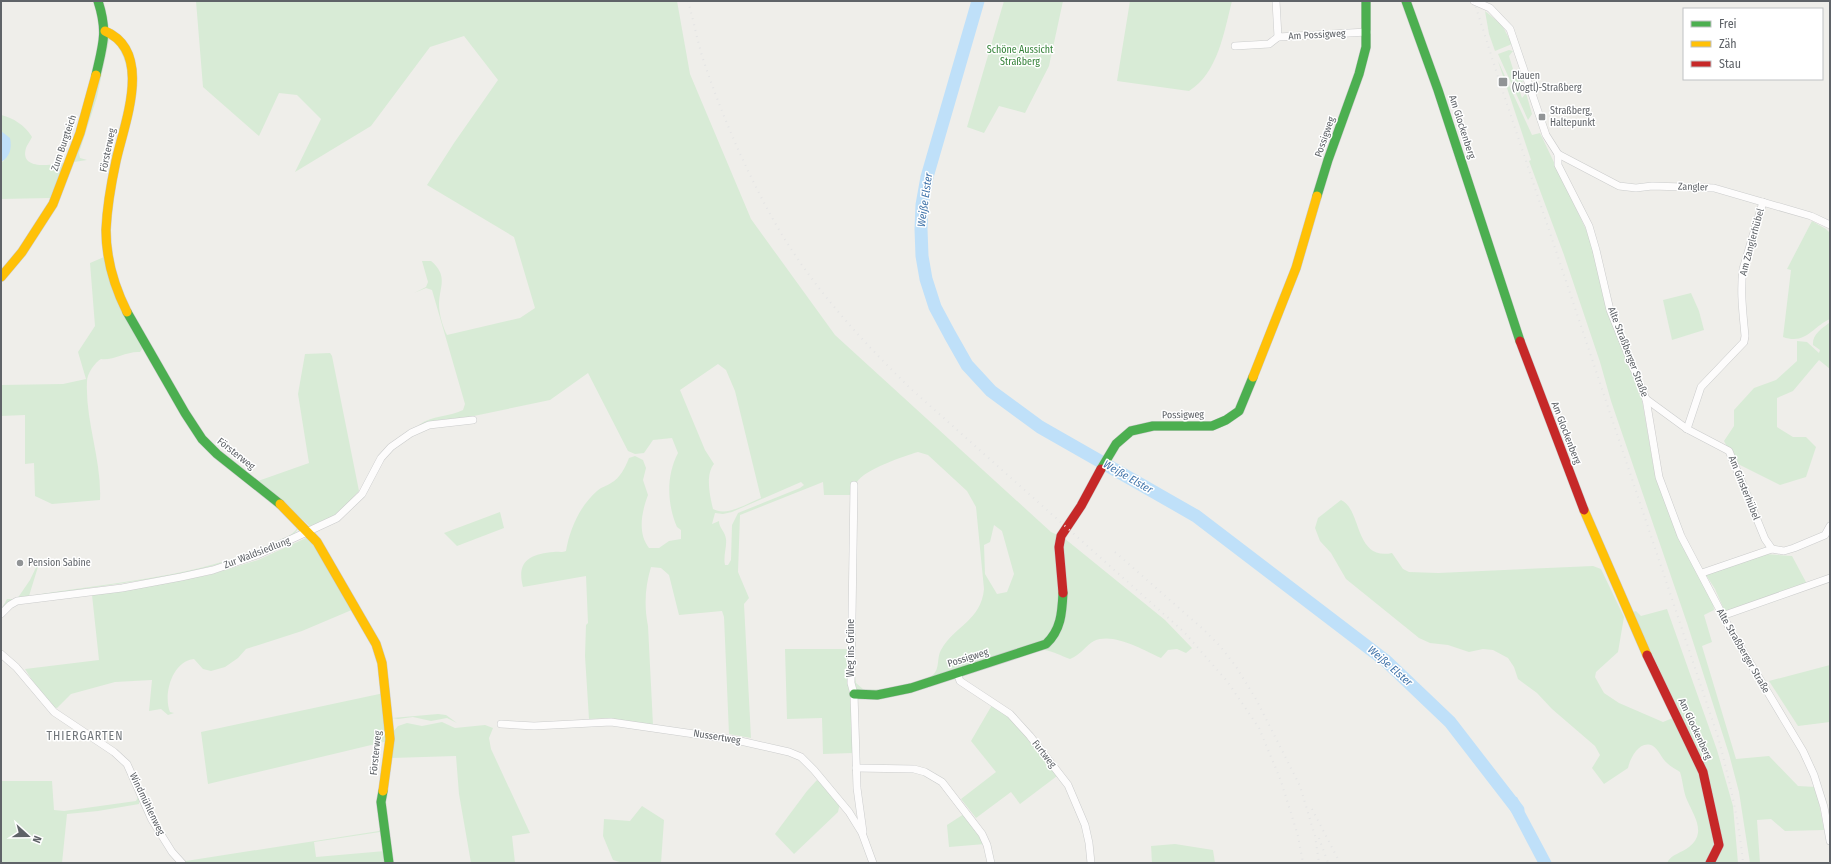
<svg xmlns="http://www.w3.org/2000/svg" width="1831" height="864" viewBox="0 0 1831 864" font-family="'Fira Sans Condensed',sans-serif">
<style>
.green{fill:#d8ebd6;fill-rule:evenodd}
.water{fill:#bfe0f9}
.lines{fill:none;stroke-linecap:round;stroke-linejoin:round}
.river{stroke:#bfe0f9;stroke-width:13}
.street-casing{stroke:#cbcccc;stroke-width:8}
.fast-casing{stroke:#cacacb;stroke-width:10}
.slow-casing{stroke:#cacacb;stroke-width:10}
.jam-casing{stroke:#cacacb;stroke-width:10}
.street{stroke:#fdfcfc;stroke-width:7}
.fast{stroke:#4caf50;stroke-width:9}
.slow{stroke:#ffc107;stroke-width:9}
.jam{stroke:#c62828;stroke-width:9}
.rail{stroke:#e4e4e4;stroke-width:2;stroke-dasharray:1 5;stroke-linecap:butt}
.poi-dot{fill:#919496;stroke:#fff;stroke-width:1.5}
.labels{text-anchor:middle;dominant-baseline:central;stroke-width:3;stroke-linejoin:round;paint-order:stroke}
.street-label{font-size:10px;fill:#5f6368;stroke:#fff}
.park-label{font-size:10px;fill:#348238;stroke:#fff}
.poi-label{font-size:10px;fill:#5f6368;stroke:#fff;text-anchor:start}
.water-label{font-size:11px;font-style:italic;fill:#4174aa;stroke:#fff}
.quarter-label{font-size:12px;letter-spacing:1px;fill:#70757a;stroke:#fff}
</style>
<rect width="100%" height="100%" fill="#efeeea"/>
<g class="green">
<path d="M 196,1 L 677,1 L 690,74 L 751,219 L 835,335 L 1051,532 L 1064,538 L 1165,620 L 1192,648 L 1186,653 L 1177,649 L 1168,650 L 1161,658 C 1143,650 1113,632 1094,641 C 1087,644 1082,654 1070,659 C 1061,656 1053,651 1044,650 L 887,691 L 857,691 L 855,688 L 853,681 L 851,495 L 824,495 L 823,482 L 740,515 L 738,572 L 749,598 L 744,604 L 751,738 L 729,734 L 724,617 L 722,611 L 679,615 L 669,575 L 661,568 L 651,567 C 645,587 644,606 648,626 L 653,725 L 609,718 L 589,719 L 585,656 L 586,625 L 588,623 L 586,576 L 523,587 C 516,561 530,554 554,552 C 558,551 561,553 566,551 C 570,528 580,506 597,491 C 601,487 607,486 611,483 C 620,478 625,468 629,458 L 635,456 L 643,460 L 646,468 L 643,480 L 648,495 C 642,511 637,533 649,548 L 659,548 L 669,541 L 681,539 L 681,530 L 677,527 C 667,504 666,476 678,453 L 672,438 L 653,440 L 644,453 L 635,454 L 628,451 L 588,373 L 550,400 L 469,417 L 439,420 L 420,427 L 419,425 C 432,415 449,417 463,410 L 465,404 L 432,290 L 426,288 L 414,293 L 426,287 L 428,282 L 422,261 L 431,261 C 449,276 439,287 439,305 C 439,313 443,328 447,335 L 520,318 L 535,308 L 514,237 L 427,185 L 454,143 L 498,80 L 464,36 L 430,47 L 371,126 L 295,172 L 321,119 L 297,95 L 279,93 L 259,136 L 203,87 ZM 718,364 L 726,370 L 735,391 L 761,498 C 748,503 727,517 713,509 C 710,496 705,475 714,464 L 705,450 L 680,390 ZM 918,452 L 928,455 L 967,491 L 976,507 L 984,589 C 981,621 955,625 941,650 C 936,659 941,671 930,677 C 913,686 882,691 863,689 L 856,683 L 855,675 L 857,482 C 864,470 904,456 918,452 ZM 801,482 L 804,485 L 800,488 L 738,513 L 732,525 L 731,560 L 728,565 L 725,565 C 723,556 727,547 726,539 C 725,531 719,528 719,521 L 712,524 L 715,513 L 723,514 L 732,512 ZM 994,525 L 1002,531 L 1014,574 L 1007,592 L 997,594 L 985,574 L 984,545 L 990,542 Z"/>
<polygon points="1004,1 1063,1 1049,66 1025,113 999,106 984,133 967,127"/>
<path d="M 1130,1 L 1232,1 C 1224,32 1218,73 1189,91 L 1117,81 Z"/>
<polygon points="1485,11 1502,25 1512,44 1495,51 1489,34"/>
<path d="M 111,36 L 115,39 L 123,53 L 128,66 L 132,86 L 116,158 L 107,214 L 105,257 L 114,288 L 143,341 L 144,346 L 140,352 C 126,351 113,361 101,359 C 95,362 87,374 87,381 C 85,421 102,460 100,500 L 52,504 L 35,496 L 34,463 L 25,464 L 25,415 L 1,416 L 1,385 L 63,384 L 86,379 L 78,352 L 95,326 L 90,263 L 104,257 L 106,214 L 115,156 L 109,156 L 116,149 C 125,111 140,74 113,39 L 109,40 L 97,97 L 79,153 L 80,158 L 87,160 L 74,162 L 97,87 L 106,40 Z"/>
<polygon points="1509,50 1513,51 1509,56 1516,79 1521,73 1523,81 1518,86 1522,98 1526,93 1532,114 1528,120 1498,54"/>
<polygon points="1498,61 1532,135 1540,133 1591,240 1608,312 1642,400 1653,464 1662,495 1713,603 1714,610 1704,615 1712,642 1702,646 1736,759 1769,756 1798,786 1816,787 1824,830 1785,831 1771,819 1757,820 1760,863 1750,863 1739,792 1729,754 1687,623 1611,401 1600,362 1564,255 1529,161 1531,160"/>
<path d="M 1,115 C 13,118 25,125 32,137 C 30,141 27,145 26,148 C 19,172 55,164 64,163 L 50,198 L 1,199 L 1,162 L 4,161 Z"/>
<path d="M 1812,221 L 1826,229 L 1830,233 L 1830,319 C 1812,327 1806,345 1783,337 L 1791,270 L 1787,269 Z"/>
<polygon points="1691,293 1699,311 1704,330 1672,340 1663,300"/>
<path d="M 1829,323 L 1830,369 L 1819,360 L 1793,391 L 1777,398 L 1777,427 L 1793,437 L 1806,437 L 1816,447 L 1806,477 L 1780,485 L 1738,464 C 1734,453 1728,450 1724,441 L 1734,426 L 1734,410 L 1754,388 L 1776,380 L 1797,361 L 1797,341 L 1807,342 L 1819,353 L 1820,350 L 1813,345 C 1812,335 1821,329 1829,323 Z"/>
<polygon points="330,353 332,356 359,491 336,515 311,527 258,481 309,463 298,394 305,354"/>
<path d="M 1341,500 C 1362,509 1354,561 1392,553 L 1403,569 L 1409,572 L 1438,573 L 1593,566 L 1601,569 L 1624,617 L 1618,652 L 1596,672 L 1595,677 L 1604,693 L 1619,703 L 1663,722 L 1680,715 L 1633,612 L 1636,611 L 1641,616 L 1667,609 L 1717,750 L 1733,806 L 1738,863 L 1667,863 C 1671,854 1682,853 1689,847 C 1707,833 1694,816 1687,800 C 1683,791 1683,781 1680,772 C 1676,769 1671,767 1667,763 C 1662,759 1659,750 1653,746 C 1640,739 1630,758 1628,768 L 1604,784 L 1592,768 L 1600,755 L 1595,746 L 1552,709 L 1537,693 L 1518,679 L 1514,667 L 1508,658 L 1493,650 L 1483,649 L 1469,652 L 1448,645 L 1430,643 L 1419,638 L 1346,579 L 1331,553 L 1320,541 L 1315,528 L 1318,518 Z"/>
<polygon points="500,512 504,528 457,546 444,533"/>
<path d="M 298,525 L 299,526 C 297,535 286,538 278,542 C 202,579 118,581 35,597 C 24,600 12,606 1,610 L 7,599 L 17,599 L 30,580 L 41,557 L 29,596 C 111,582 198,578 275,542 C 283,538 296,535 298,525 Z"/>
<path d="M 308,537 L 354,609 L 302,631 L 246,649 L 238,658 L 225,667 L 211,671 L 203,669 L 194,659 C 172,661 163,695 170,712 L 174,713 L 168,715 L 161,709 L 149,711 L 152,680 L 115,682 L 71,694 L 57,708 L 53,707 L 37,688 L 25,669 L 99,660 L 92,595 L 209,575 L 258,560 Z"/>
<polygon points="1765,554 1792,556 1807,584 1725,612 1715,589 1706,575"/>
<polygon points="785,649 848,649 853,753 823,754 822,718 787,719"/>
<polygon points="1830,665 1830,722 1798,726 1769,681"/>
<polygon points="384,693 388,741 208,784 201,732"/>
<polygon points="992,705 1012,718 1057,776 1020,804 1011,792 976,818 961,799 996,772 971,741"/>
<polygon points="438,714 446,715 457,723 447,718 431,721 413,717 398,719 392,718"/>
<polygon points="442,722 455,728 485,725 493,728 489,738 491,749 530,833 512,836 515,863 471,863 459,794 456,756 391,758 392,733 398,726 407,723 422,726"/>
<polygon points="817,780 840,803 838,812 794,854 775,834 807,791"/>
<polygon points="1,781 52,781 54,810 64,811 136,801 139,795 139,804 98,811 67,814 62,863 1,863"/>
<path d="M 142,786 C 151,806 166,851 186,861 L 379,831 L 381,827 L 380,832 L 314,842 L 316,857 L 385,851 L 387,863 L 184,862 C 166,840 147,814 142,786 Z"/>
<polygon points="642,806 664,820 661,863 623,863 613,860 603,836 604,819 630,821"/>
<polygon points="964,814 985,844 949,847 947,825"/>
<polygon points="1175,844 1213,850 1215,863 1152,863 1151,846"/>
</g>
<g class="water">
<path d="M 1,131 L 10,138 C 12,148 10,157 1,162 Z"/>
<polygon points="1507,796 1517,797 1552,863 1538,863 1508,806"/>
</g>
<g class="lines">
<polyline class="river" points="978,1 927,177 922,205 921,229 922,256 926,279 935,307 950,335 967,365 991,391 1040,427 1196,516 1386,661 1450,722 1518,810"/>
<defs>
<g id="street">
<polyline points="1276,1 1278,37 1367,32"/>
<polyline points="1474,1 1490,8 1510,29 1546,135 1558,154 1558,165 1589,226 1596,250 1610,310 1646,399 1659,477 1681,536 1731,631 1803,751 1814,775 1824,807 1830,841"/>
<polyline points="1235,46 1269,44 1278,37"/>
<polyline points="1558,154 1619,186 1636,188 1652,186 1714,188 1811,216 1830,225"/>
<polyline points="1646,399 1687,429 1729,451 1765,539 1772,549 1784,551 1794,548 1825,535 1830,526"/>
<path d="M 1687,429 L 1701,387 L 1744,342 L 1745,336 C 1743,313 1740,292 1743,269 L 1763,202"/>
<polyline points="854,485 851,683 854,694 857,788 863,832"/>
<polyline points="1702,573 1772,549"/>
<polyline points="1,614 10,605 17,601 122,588 181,577 213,570 257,555 337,518 362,494 381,458 391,447 411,433 429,425 473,420"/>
<polyline points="1722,616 1830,578"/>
<polyline points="1,654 16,667 54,712 114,752 127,764 152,820 172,852 182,863"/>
<polyline points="957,673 960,681 1010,714 1030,736 1068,785 1085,825 1089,843 1091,863"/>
<polyline points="501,724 534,726 611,722 736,740 789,752 801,757 814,770 849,812 862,833 873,863"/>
<polyline points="856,768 914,769 925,772 942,782 982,834 987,845 991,863"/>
</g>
<g id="fast">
<polyline points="1406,1 1438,90 1520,341"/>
<path d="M 96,75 C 103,44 108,32 98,1"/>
<polyline points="1317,196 1328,160 1359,74 1366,47 1366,1"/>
<polyline points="127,312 185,413 202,439 217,454 280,504"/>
<polyline points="1101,469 1116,444 1131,431 1153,426 1212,426 1226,420 1239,411 1253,377"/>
<path d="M 854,694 L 877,695 L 911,688 L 1046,644 C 1061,630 1062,613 1063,593"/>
<polyline points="383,791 381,802 389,863"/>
</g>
<g id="slow">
<path d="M 105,31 C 154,52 124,124 116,161 C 111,184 107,207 106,230 C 106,259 114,286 127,312"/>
<polyline points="1,277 22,252 53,204 80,133 96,75"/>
<polyline points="1253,377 1296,268 1317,196"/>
<polyline points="280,504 317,542 376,644 382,663 390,739 383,791"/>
<polyline points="1584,510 1647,655"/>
</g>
<g id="jam">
<polyline points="1520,341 1584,510"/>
<polyline points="1063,593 1059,547 1061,536 1081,506 1101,469"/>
<polyline points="1647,655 1703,772 1719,845 1710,863"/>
</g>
</defs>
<use href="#street" class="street-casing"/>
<use href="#fast" class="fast-casing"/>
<use href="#slow" class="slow-casing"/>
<use href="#jam" class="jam-casing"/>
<use href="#street" class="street"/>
<use href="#fast" class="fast"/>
<use href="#slow" class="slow"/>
<use href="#jam" class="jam"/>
<g class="rail">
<path d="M 688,1 C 694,22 698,45 705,65 C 722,115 744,166 769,212 C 805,279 857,336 910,388 L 1184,632 L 1227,681 L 1259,728 L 1281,781 L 1298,836 L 1303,863"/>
<path d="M 1474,1 L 1499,80 L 1718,737 C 1729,779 1739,820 1743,863"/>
<polyline points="1115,552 1203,629 1220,646 1235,665 1256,699 1300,786 1315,836 1319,863"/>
<polyline points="1312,809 1340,863"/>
<polyline points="1319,838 1328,863"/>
</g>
</g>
<g class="poi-dot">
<rect x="1498" y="77" width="10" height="10" rx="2"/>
<rect x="1538" y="113" width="8" height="8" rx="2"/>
<circle cx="20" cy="563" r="4"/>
</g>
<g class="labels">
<g class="street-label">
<text transform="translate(1317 35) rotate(-3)">Am Possigweg</text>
<text transform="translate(1462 127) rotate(72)">Am Glockenberg</text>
<text transform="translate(1325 137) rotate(-71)">Possigweg</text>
<text transform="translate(64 143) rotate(-71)">Zum Burgteich</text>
<text transform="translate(108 150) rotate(-78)">Försterweg</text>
<text transform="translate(1693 187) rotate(2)">Zangler</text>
<text transform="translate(1752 242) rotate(-75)">Am Zanglerhübel</text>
<text transform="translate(1628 352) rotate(69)">Alte Straßberger Straße</text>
<text transform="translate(1183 415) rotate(-1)">Possigweg</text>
<text transform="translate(1566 433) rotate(69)">Am Glockenberg</text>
<text transform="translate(236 454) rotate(38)">Försterweg</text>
<text transform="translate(1744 488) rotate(68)">Am Ginsterhübel</text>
<text transform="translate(257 553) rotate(-21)">Zur Waldsiedlung</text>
<text transform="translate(851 648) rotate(-90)">Weg ins Grüne</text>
<text transform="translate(1743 651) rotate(60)">Alte Straßberger Straße</text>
<text transform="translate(968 658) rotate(-17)">Possigweg</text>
<text transform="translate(1695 729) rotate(65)">Am Glockenberg</text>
<text transform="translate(717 737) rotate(9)">Nussertweg</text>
<text transform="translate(376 753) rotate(-84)">Försterweg</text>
<text transform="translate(1044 754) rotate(52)">Furtweg</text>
<text transform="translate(147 804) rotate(64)">Windmühlenweg</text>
</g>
<g class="park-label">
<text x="1020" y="50">Schöne Aussicht<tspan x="1020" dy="12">Straßberg</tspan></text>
</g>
<g class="poi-label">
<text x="1512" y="76">Plauen<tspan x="1512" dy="12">(Vogtl)-Straßberg</tspan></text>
<text x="1550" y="111">Straßberg,<tspan x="1550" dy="12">Haltepunkt</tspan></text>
<text x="28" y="563">Pension Sabine</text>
</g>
<g class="water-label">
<text transform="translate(925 200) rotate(-82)">Weiße Elster</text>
<text transform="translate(1128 477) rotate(30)">Weiße Elster</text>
<text transform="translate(1390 666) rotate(41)">Weiße Elster</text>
</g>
<g class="quarter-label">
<text x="85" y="736">THIERGARTEN</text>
</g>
</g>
<rect width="1831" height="864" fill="none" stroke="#5f6368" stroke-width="4"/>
<rect x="1683" y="8" width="140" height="72" fill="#ffffff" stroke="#bfc1c3"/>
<rect x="1691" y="21" width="20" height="6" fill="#4caf50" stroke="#bfc1c3"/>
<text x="1719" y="28" font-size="12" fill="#5f6368">Frei</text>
<rect x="1691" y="41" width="20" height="6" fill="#ffc107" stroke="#bfc1c3"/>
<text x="1719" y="48" font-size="12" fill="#5f6368">Zäh</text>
<rect x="1691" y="61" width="20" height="6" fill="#c62828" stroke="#bfc1c3"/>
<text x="1719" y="68" font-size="12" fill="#5f6368">Stau</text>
<g transform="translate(28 836) rotate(111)" stroke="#ffffff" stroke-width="3" paint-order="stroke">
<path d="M0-3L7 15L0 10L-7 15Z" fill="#5f6368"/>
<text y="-6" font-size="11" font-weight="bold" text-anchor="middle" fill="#5f6368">N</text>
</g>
</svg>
